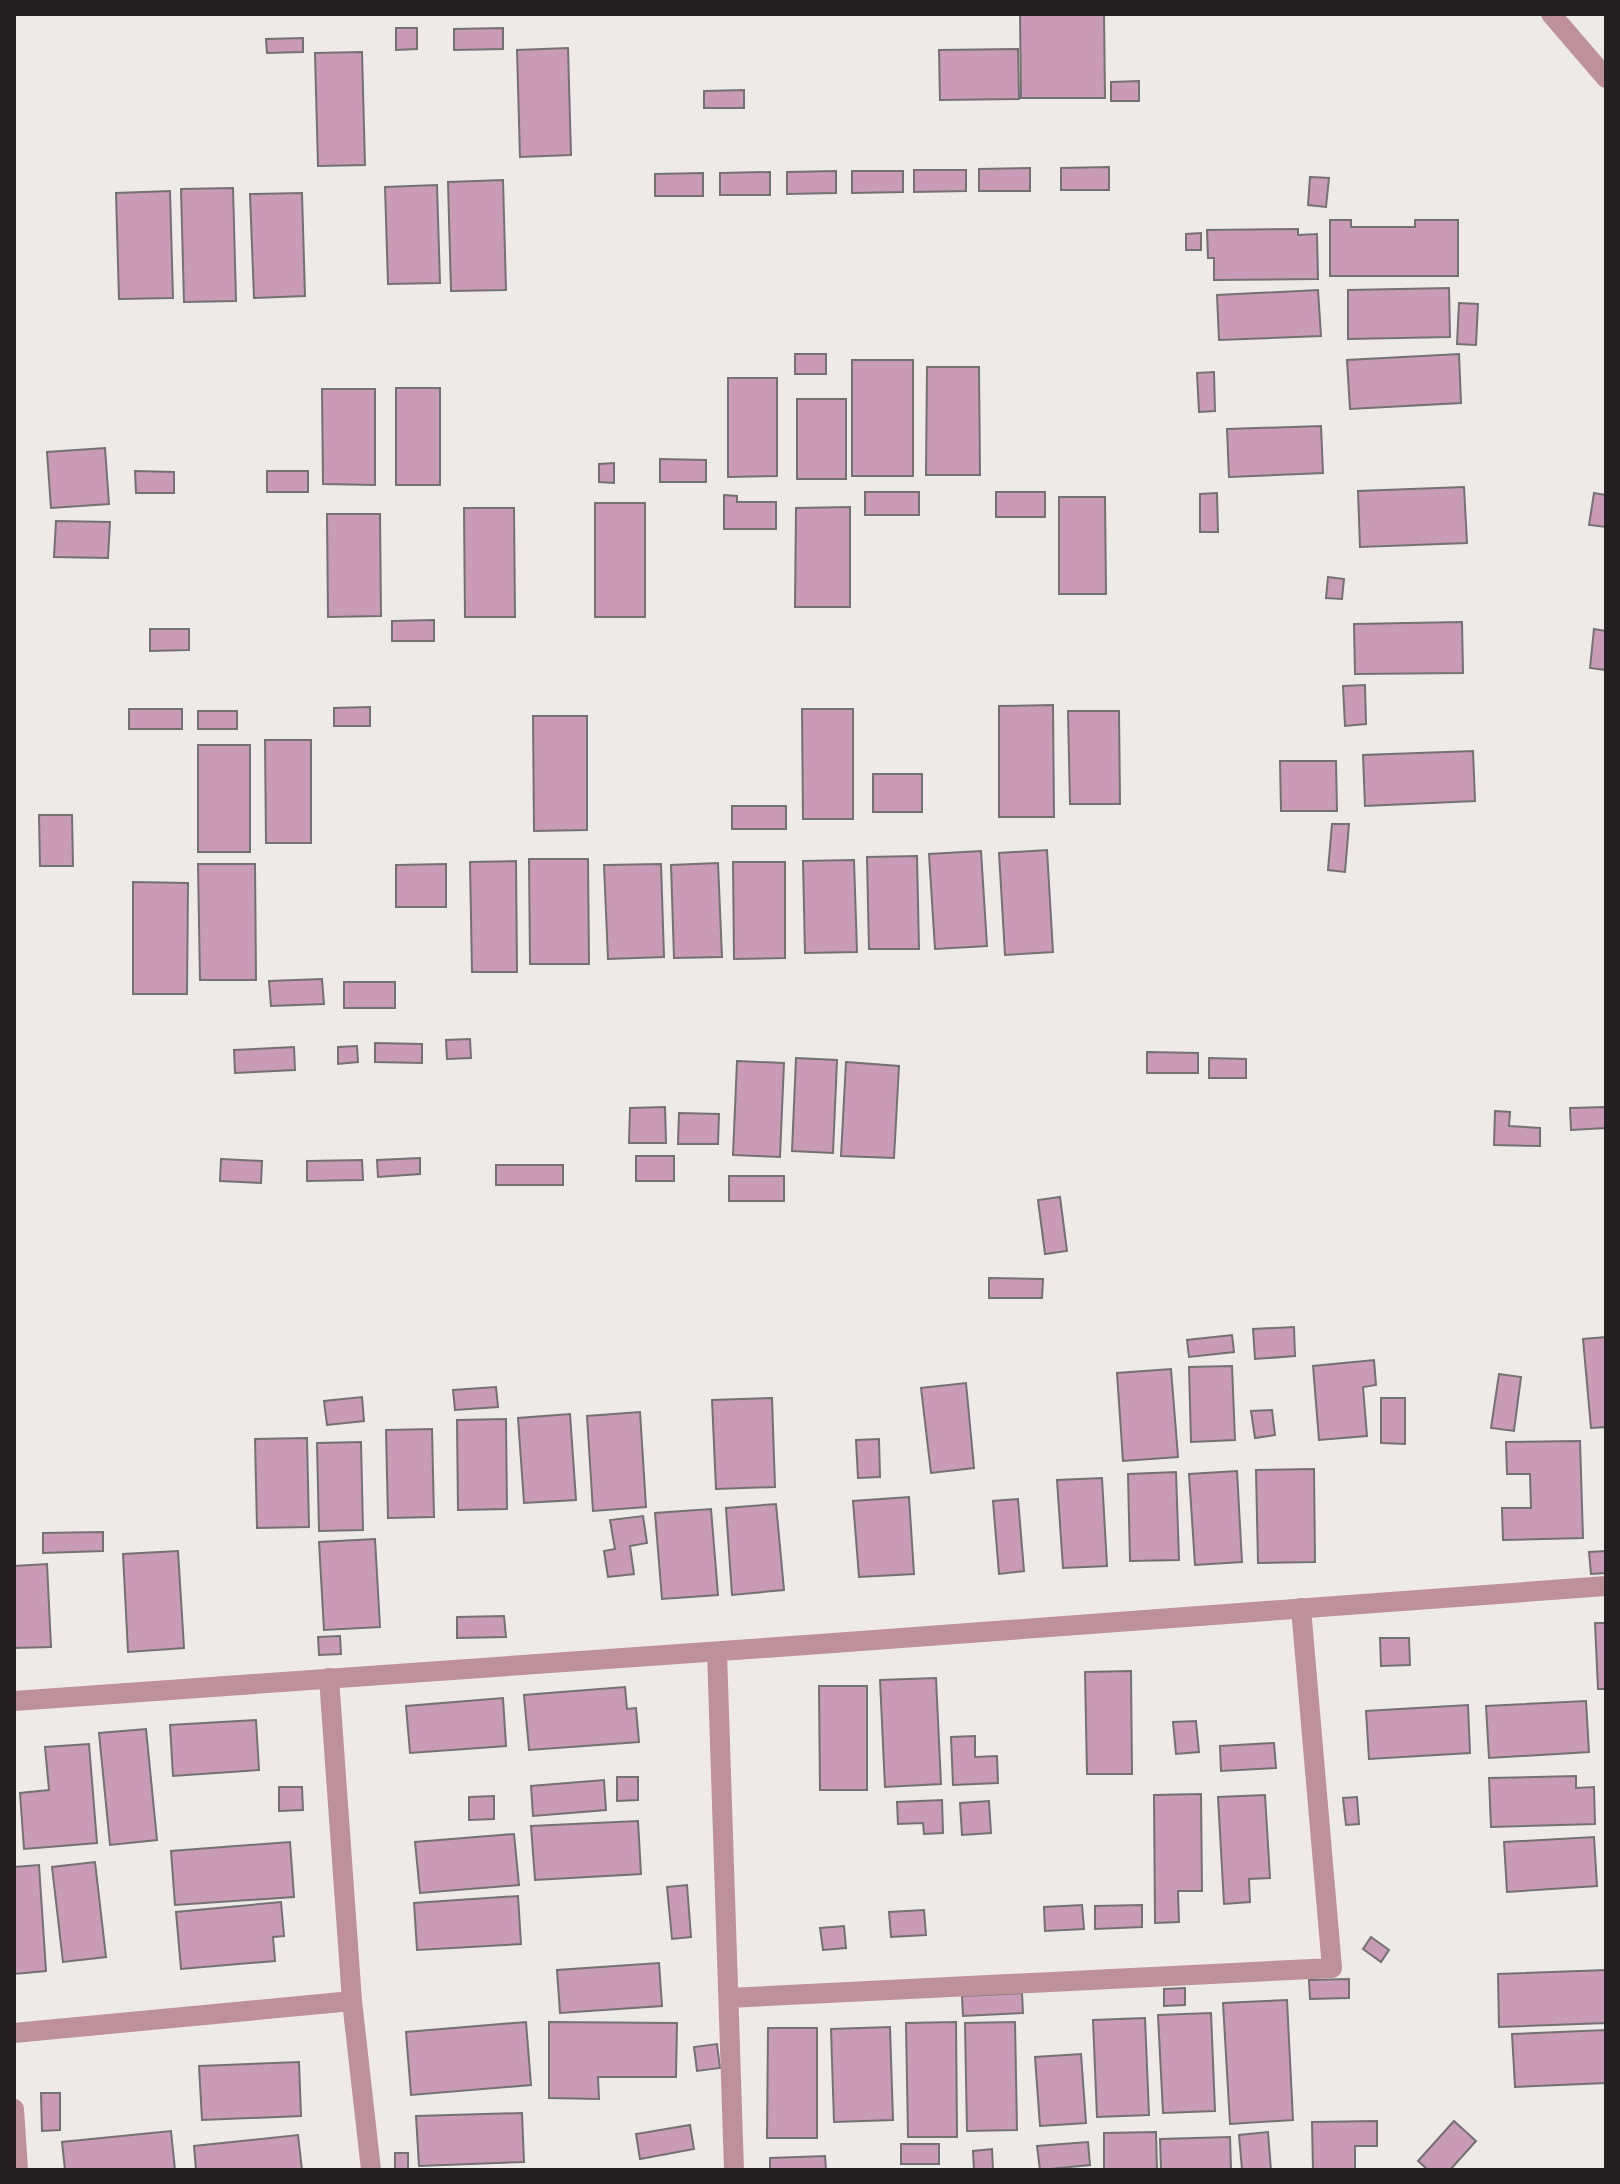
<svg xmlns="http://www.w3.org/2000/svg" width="1620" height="2184" viewBox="0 0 1620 2184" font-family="'Crimson Pro',serif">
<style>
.building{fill:#c99bb7;stroke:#747173;stroke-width:2}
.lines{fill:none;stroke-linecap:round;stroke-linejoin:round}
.minor{stroke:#be919a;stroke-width:20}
</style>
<rect width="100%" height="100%" fill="#eeeae8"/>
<g class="building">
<polygon points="1020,14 1104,14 1105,98 1021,98"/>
<polygon points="396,28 417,28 417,49 396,50"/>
<polygon points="503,28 503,49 454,50 454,29"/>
<polygon points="303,38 303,52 267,53 266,39"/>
<polygon points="568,48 571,155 520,157 517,50"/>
<polygon points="1018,49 1019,99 940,100 939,50"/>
<polygon points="362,52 365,165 318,166 315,53"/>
<polygon points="1139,81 1139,101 1111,101 1111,82"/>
<polygon points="744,90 744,108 704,108 704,91"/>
<polygon points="1109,167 1109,190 1061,190 1061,168"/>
<polygon points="1030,168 1030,191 979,191 979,169"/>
<polygon points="914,170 966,170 966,191 914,192"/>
<polygon points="836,171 836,193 787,194 787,172"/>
<polygon points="852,171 903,171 903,192 852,193"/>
<polygon points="770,172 770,195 720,195 720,173"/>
<polygon points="703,173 703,196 655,196 655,174"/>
<polygon points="1310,177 1329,178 1326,207 1308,205"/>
<polygon points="503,180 506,290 451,291 448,182"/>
<polygon points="437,185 440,283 388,284 385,187"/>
<polygon points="233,188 236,301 184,302 181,189"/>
<polygon points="170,191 173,298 119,299 116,193"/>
<polygon points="302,193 305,296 254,298 250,194"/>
<polygon points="1330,220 1351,220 1351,227 1415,227 1415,220 1458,220 1458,276 1330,276"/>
<polygon points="1298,229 1298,235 1317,234 1318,279 1214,280 1214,258 1208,258 1207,230"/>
<polygon points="1201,233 1201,250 1186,250 1186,234"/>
<polygon points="1449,288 1450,337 1348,339 1348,290"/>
<polygon points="1318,290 1321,336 1219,340 1217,295"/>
<polygon points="1459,303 1478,304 1476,345 1457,344"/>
<rect x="795" y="354" width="31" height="20"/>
<polygon points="1459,354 1461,403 1350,409 1347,360"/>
<rect x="852" y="360" width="61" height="116"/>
<polygon points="927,367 979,367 980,475 926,475"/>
<polygon points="1214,372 1215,411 1199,412 1197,373"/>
<polygon points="728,378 777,378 777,476 728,477"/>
<rect x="396" y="388" width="44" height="97"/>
<polygon points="322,389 375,389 375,485 323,484"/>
<rect x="797" y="399" width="49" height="80"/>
<polygon points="1321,426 1323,473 1229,477 1227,429"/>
<polygon points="105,448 109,504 51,508 47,452"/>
<polygon points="660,459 706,460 706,482 660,482"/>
<polygon points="614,463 614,483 599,482 599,464"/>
<polygon points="135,471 174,472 174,493 136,493"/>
<rect x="267" y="471" width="41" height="21"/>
<polygon points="1464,487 1467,543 1360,547 1358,491"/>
<rect x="865" y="492" width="54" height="23"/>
<rect x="996" y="492" width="49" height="25"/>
<polygon points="1217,493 1218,532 1200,532 1200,494"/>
<polygon points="1594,493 1606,495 1606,527 1589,525"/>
<polygon points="724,495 737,496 737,502 776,502 776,529 724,529"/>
<polygon points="1059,497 1105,497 1106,594 1059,594"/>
<rect x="595" y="503" width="50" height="114"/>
<polygon points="850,507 850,607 795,607 796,508"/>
<polygon points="464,508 514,508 515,617 465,617"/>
<polygon points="327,514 380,514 381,616 328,617"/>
<polygon points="56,521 110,522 108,558 54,557"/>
<polygon points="1328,577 1344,579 1342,599 1326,598"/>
<polygon points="434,620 434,641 392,641 392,621"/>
<polygon points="1462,622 1463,673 1355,674 1354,624"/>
<polygon points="150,629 189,629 189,650 150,651"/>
<polygon points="1594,629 1606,631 1606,670 1590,668"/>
<polygon points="1365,685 1366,724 1345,726 1343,686"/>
<polygon points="1053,705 1054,817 999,817 999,706"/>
<polygon points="370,707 370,726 334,726 334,708"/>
<rect x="129" y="709" width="53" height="20"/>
<polygon points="802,709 853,709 853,819 803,819"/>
<rect x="198" y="711" width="39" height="18"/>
<polygon points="1068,711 1119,711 1120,804 1070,804"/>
<polygon points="533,716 587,716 587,830 534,831"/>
<polygon points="265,740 311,740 311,843 266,843"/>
<rect x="198" y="745" width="52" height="107"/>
<polygon points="1473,751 1475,801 1365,806 1363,755"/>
<polygon points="1280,761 1336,761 1337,811 1281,811"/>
<rect x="873" y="774" width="49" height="38"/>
<rect x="732" y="806" width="54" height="23"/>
<polygon points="39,815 72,815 73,866 40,866"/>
<polygon points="1332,824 1349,824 1345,872 1328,870"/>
<polygon points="1047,850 1053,952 1005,955 999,853"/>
<polygon points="981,851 987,946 935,949 929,854"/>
<polygon points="917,856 919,949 869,949 867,857"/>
<polygon points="529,859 588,859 589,964 530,964"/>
<polygon points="854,860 857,952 805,953 803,861"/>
<polygon points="516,861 517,972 472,972 470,862"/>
<polygon points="733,862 785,862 785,958 734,959"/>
<polygon points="718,863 722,957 674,958 671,865"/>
<polygon points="198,864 255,864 256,980 200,980"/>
<polygon points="446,864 446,907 396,907 396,865"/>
<polygon points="661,864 664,957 608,959 604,865"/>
<polygon points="133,882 188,883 187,994 133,994"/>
<polygon points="322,979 324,1004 271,1006 269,981"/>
<rect x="344" y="982" width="51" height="26"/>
<polygon points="470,1039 471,1058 447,1059 446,1040"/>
<polygon points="375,1043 422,1044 422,1063 375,1062"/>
<polygon points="357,1046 358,1062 338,1064 338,1047"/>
<polygon points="294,1047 295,1070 235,1073 234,1050"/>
<polygon points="1147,1052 1198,1053 1198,1073 1147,1073"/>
<polygon points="796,1058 837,1060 833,1153 792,1151"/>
<polygon points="1209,1058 1246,1059 1246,1078 1209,1078"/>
<polygon points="737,1061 784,1063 780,1157 733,1155"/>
<polygon points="846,1062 899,1066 894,1158 841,1156"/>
<polygon points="665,1107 666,1143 629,1143 630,1108"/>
<polygon points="1606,1107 1606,1128 1571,1130 1570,1108"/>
<polygon points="1495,1111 1510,1112 1509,1126 1540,1128 1540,1146 1494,1145"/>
<polygon points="679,1113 719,1114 718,1144 678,1144"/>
<rect x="636" y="1156" width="38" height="25"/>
<polygon points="420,1158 420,1174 378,1177 377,1160"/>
<polygon points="221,1159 262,1161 261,1183 220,1181"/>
<polygon points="362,1160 363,1180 307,1181 307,1161"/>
<rect x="496" y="1165" width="67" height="20"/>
<rect x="729" y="1176" width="55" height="25"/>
<polygon points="1060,1197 1067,1251 1045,1254 1038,1200"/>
<polygon points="989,1278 1043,1279 1042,1298 989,1298"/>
<polygon points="1294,1327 1295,1356 1255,1359 1253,1329"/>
<polygon points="1232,1335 1234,1352 1189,1357 1187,1340"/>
<polygon points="1606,1337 1606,1427 1591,1428 1583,1339"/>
<polygon points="1374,1360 1376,1385 1363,1387 1367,1436 1319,1440 1313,1366"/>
<polygon points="1232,1366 1235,1440 1191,1442 1189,1367"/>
<polygon points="1171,1369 1178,1457 1123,1461 1117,1373"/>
<polygon points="1499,1374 1521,1377 1514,1431 1491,1428"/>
<polygon points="966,1383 974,1468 931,1473 921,1388"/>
<polygon points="496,1387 498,1407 455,1410 453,1390"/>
<polygon points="362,1397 364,1421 327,1425 324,1401"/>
<polygon points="772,1398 775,1487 716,1489 712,1400"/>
<polygon points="1381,1398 1405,1398 1405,1444 1381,1443"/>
<polygon points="1272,1410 1275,1435 1255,1438 1251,1411"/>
<polygon points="640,1412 646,1507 593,1511 587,1416"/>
<polygon points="570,1414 576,1500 524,1503 518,1418"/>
<polygon points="506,1419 507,1509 458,1510 457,1420"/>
<polygon points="432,1429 434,1517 388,1518 386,1430"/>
<polygon points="307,1438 309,1527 257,1528 255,1439"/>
<polygon points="879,1439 880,1477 858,1478 856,1440"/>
<polygon points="1580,1441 1583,1538 1503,1540 1502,1508 1531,1508 1530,1474 1507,1474 1506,1442"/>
<polygon points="361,1442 363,1530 319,1531 317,1443"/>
<polygon points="1314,1469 1315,1562 1258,1563 1256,1470"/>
<polygon points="1237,1471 1242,1562 1195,1565 1189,1474"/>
<polygon points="1176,1472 1179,1560 1130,1561 1128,1474"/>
<polygon points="1102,1478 1107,1566 1063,1568 1057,1480"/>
<polygon points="909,1497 914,1574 859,1577 853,1501"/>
<polygon points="1018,1499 1024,1571 999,1574 993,1501"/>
<polygon points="776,1504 784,1590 732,1595 726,1508"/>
<polygon points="711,1509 718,1595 662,1599 655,1513"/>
<polygon points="643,1516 647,1543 630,1546 634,1574 608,1577 604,1551 615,1549 610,1520"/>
<polygon points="103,1532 103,1551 43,1553 43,1533"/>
<polygon points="375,1539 380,1627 324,1630 319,1542"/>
<polygon points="178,1551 184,1648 128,1652 123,1554"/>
<polygon points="1606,1551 1606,1573 1591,1574 1589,1552"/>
<polygon points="47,1564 51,1647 14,1648 14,1566"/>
<polygon points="504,1616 506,1637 457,1638 457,1617"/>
<polygon points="1595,1623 1606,1623 1606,1689 1598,1689"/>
<polygon points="340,1636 341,1654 319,1655 318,1637"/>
<polygon points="1380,1638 1409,1638 1410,1665 1381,1666"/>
<polygon points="1131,1671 1132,1774 1087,1774 1085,1672"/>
<polygon points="936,1678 941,1784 885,1787 880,1680"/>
<polygon points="819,1686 867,1686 867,1790 820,1790"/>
<polygon points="625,1687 627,1709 636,1708 639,1742 529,1750 524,1695"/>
<polygon points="503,1698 506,1746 410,1753 406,1706"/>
<polygon points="1586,1701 1589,1752 1489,1758 1486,1706"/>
<polygon points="1468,1705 1470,1753 1369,1759 1366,1711"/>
<polygon points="256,1720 259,1770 173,1776 170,1725"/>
<polygon points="1196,1721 1199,1752 1176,1754 1173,1722"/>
<polygon points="146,1729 157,1840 110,1845 99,1733"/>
<polygon points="975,1736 975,1757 997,1756 998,1783 953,1785 951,1737"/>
<polygon points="1274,1743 1276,1768 1221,1771 1220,1746"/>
<polygon points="89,1744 97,1843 24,1849 20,1793 49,1790 45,1747"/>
<polygon points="1576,1776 1576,1788 1594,1787 1595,1824 1491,1827 1489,1778"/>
<polygon points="617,1777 638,1777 638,1800 617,1801"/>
<polygon points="604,1780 606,1810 533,1816 531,1786"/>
<polygon points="279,1787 302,1787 303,1810 279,1811"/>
<polygon points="1201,1794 1202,1891 1178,1891 1179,1922 1155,1923 1154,1795"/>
<polygon points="1265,1795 1270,1878 1249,1879 1250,1902 1224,1904 1218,1797"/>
<polygon points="494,1796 494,1819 469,1820 469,1797"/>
<polygon points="1357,1797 1359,1824 1346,1825 1343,1798"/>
<polygon points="942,1800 943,1833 924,1834 923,1823 898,1824 897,1802"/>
<polygon points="989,1801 991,1833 962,1835 960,1803"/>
<polygon points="638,1821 641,1874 535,1880 531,1826"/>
<polygon points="514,1834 519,1885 420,1893 415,1842"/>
<polygon points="1594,1837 1597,1886 1507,1892 1504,1842"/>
<polygon points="290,1842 294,1897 175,1905 171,1851"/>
<polygon points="95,1862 106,1957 63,1962 52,1867"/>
<polygon points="39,1865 46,1971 14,1974 14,1867"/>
<polygon points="687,1885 691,1937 672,1939 667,1887"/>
<polygon points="518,1896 521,1944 417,1950 414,1903"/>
<polygon points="281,1902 284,1936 273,1937 275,1961 181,1969 176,1912"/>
<polygon points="1082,1905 1084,1929 1045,1931 1044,1907"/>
<polygon points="1142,1905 1142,1927 1095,1929 1095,1906"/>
<polygon points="924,1910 926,1935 891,1937 889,1912"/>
<polygon points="844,1926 846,1948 823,1950 820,1928"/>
<polygon points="1371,1937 1389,1950 1381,1962 1363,1949"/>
<polygon points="659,1963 662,2006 560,2013 557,1970"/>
<polygon points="1606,1970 1606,2023 1499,2027 1498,1974"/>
<polygon points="1349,1979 1349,1998 1310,1999 1309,1980"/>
<polygon points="1185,1988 1185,2005 1164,2006 1164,1989"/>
<polygon points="1022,1993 1023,2013 963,2016 962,1996"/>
<polygon points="1287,2000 1293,2120 1230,2124 1223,2003"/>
<polygon points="1211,2013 1215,2111 1163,2113 1158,2015"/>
<polygon points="1145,2018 1149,2115 1097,2117 1093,2020"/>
<polygon points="526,2022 531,2085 411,2095 406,2032"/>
<polygon points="549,2022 677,2023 676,2077 598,2077 599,2099 549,2098"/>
<polygon points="956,2022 957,2137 908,2137 906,2023"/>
<polygon points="1015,2022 1017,2130 967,2131 965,2023"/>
<polygon points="890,2027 893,2120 834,2122 831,2029"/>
<polygon points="768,2028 817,2028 817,2138 767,2138"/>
<polygon points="1606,2030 1606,2083 1515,2087 1512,2034"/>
<polygon points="717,2044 720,2068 697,2071 694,2047"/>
<polygon points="1081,2054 1086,2123 1040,2126 1035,2057"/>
<polygon points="299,2062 301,2116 202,2120 199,2066"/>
<polygon points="41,2093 60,2093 60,2130 42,2131"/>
<polygon points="522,2113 524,2162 419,2166 416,2116"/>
<polygon points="1377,2121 1377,2146 1355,2146 1355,2170 1313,2170 1312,2122"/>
<polygon points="1454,2121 1476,2141 1450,2170 1428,2170 1418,2161"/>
<polygon points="690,2125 694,2149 640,2159 636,2134"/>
<polygon points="171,2131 175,2170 65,2170 62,2142"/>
<polygon points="1156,2132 1157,2170 1104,2170 1104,2133"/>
<polygon points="1268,2132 1271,2170 1242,2170 1239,2135"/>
<polygon points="298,2135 302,2170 196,2170 194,2146"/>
<polygon points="1230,2137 1231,2170 1161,2170 1160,2139"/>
<polygon points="1088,2142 1090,2165 1040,2170 1037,2146"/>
<rect x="901" y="2144" width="38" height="20"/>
<polygon points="992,2149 993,2170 974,2170 973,2151"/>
<rect x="395" y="2153" width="13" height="17"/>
<polygon points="825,2156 826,2170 770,2170 770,2158"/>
</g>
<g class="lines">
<g class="minor">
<polyline points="1551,14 1606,78"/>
<polyline points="717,1652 734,2170"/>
<polyline points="329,1678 352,2001 371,2170"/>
<polyline points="14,1701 820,1644 1606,1586"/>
<polyline points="729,1998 1332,1968 1301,1608"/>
<polyline points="14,2033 352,2001"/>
<polyline points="14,2109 18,2170"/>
</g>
</g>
<rect width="1620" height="2184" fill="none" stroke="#222020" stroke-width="32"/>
</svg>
